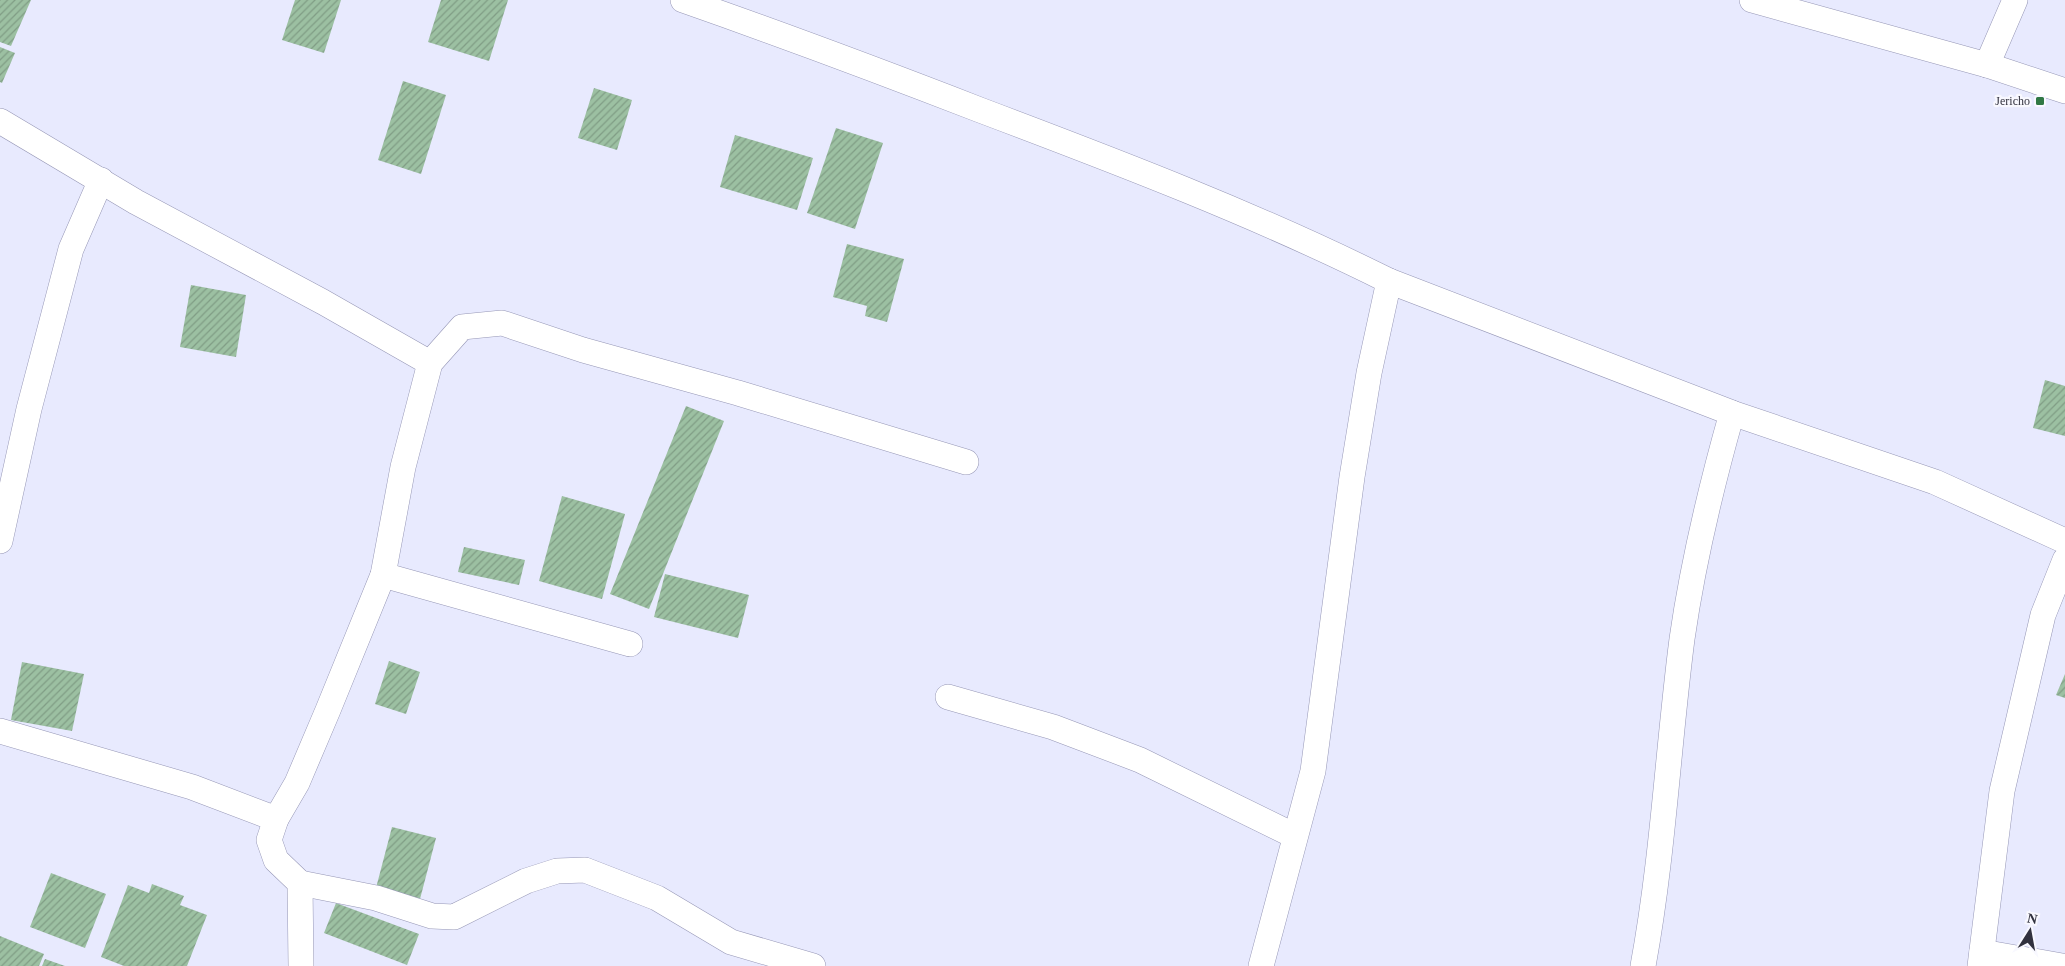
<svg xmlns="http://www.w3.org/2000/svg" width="2065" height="966" viewBox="0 0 2065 966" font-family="Georgia,serif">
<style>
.building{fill:url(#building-hatch)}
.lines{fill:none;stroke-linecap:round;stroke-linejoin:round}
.minor-casing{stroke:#9697b6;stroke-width:26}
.minor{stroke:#fff;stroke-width:25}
.poi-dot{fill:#307844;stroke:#f8f8ff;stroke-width:2}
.labels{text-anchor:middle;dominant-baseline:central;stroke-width:4.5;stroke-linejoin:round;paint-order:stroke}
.poi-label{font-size:12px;fill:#31313e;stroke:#f8f8ff;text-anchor:end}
</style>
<defs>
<pattern id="building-hatch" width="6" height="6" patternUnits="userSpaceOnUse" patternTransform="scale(1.25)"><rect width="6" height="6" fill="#9cc0a2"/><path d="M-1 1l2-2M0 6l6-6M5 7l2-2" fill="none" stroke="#809d85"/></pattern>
</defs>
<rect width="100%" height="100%" fill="#e8eafe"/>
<g class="building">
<polygon points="0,0 31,0 11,46 0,42"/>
<polygon points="295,0 341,0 324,53 282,40"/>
<polygon points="441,0 508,0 489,61 428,42"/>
<polygon points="0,47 15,53 2,83 0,82"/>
<polygon points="403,81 446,95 421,174 378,160"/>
<polygon points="594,88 632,100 617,150 578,138"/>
<polygon points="836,128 883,143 855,229 807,213"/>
<polygon points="735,135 813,158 797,210 720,187"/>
<polygon points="847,244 904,259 887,322 865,316 867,306 833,297"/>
<polygon points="191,285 246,295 236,357 180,347"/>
<polygon points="2045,380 2065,386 2065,436 2033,428"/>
<polygon points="686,406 724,421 649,609 610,594"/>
<polygon points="562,496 625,514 602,599 539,581"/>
<polygon points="464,547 525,560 519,585 458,572"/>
<polygon points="665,574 749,595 738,638 654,617"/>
<polygon points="389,661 420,672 406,714 375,704"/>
<polygon points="22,662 84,674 72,731 11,720"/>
<polygon points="2065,674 2065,698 2056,695"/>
<polygon points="392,827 436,838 420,899 376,888"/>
<polygon points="51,873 106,894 85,948 30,927"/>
<polygon points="152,884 184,896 180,905 207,915 187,966 124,966 101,957 128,885 149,893"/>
<polygon points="336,903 419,934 407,965 324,933"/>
<polygon points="0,936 44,954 39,966 0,966"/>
<polygon points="45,959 65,966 42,966"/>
</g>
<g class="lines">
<defs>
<g id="minor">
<path d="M 683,0 C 783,35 882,72 980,110 C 1118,162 1257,215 1389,281 L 1369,373 L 1352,477 L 1313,771 L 1261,966"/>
<polyline points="1752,0 1987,65 2065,91"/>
<polyline points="1987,65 2015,0"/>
<polyline points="0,121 136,202 323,302 430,363"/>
<polyline points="1389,281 1732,413 1935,482 2065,541"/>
<polyline points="0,541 29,409 71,249 101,180"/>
<polyline points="383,575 630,644"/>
<polyline points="948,697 1053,727 1140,760 1295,836"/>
<polyline points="0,731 192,787 276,819"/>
<polyline points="300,883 376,898 432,916 454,917 526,881 557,871 585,870 657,898 731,942 813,966"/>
<polyline points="1982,952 2062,966"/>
<polyline points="301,966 300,883 276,860 269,840 276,819 297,783 328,710 383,575 403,467 430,363 462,327 502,323 583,350 738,393 966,462"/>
<path d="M 1643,966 C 1663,858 1668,747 1682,639 C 1693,562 1711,487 1732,413"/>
<polyline points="1980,966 2002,791 2043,615 2065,560"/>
</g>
</defs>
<use href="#minor" class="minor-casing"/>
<use href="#minor" class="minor"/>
</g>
<rect class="poi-dot" x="2035" y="96" width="10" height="10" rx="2.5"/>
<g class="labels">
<g class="poi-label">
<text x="2030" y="101">Jericho</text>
</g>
</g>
<g transform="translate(2030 931) rotate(11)" stroke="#f8f8ff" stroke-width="4" paint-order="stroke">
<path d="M0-4L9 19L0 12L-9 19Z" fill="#31313e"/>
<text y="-8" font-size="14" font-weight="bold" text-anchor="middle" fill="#31313e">N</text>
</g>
</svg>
